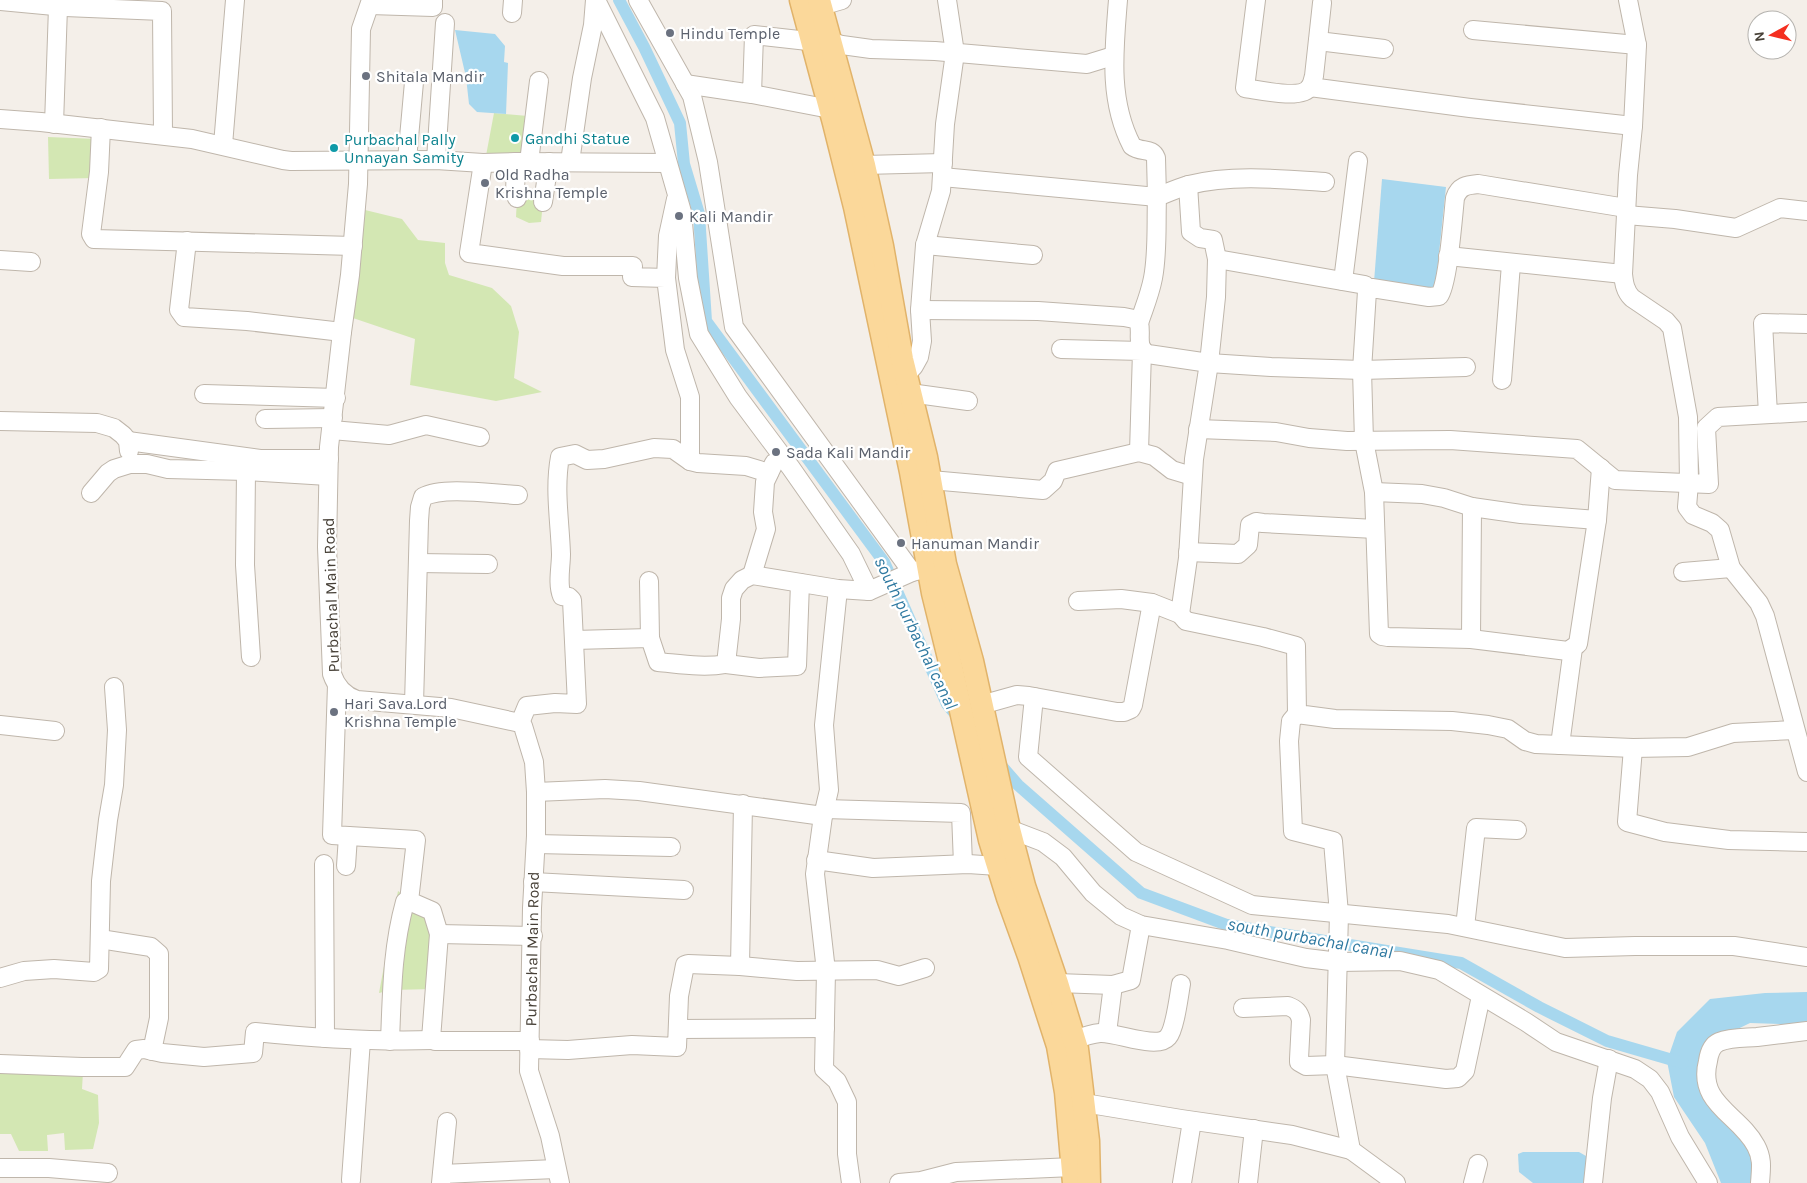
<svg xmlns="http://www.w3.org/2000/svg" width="1807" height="1183" viewBox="0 0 1807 1183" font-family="Karla,sans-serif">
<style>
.green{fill:#d3e7b3}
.water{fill:#a7d7ee}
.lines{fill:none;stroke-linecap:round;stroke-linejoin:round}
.canal{stroke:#a7d7ee;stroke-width:12}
.minor-casing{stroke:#bfb6ab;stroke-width:20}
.major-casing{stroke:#e1b36a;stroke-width:25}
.minor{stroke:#fff;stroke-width:18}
.major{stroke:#fbd89a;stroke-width:22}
.worship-dot{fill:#6b7280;stroke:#fff;stroke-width:2}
.culture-dot{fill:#0f9aa8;stroke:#fff;stroke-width:2}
.labels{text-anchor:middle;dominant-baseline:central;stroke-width:4.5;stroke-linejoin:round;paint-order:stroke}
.worship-label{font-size:16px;fill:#5b616d;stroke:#fff;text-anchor:start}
.culture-label{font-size:16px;fill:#0d838f;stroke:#fff;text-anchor:start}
.street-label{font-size:16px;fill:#474037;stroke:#fff}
.water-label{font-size:18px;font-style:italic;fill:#307aa1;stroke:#fff}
</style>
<rect width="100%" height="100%" fill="#f4efe9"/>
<g class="green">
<polygon points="494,113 528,116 525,159 485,161"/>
<polygon points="48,137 98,139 95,178 49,179"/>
<polygon points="517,198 532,199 543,202 541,222 529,223 516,217"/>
<polygon points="361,209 402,219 418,240 445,243 445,263 449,275 492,288 511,306 519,332 514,378 542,392 496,401 410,385 415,339 350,317"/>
<polygon points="398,891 441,923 434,989 391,990 379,993"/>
<polygon points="0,1065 83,1072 82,1089 98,1095 99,1123 93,1149 65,1150 64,1133 47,1135 48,1151 19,1151 11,1134 0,1134"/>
</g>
<g class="water">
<polygon points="455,30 495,34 505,46 504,62 508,63 506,114 477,112 469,104 466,77"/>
<polygon points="1382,179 1446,187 1435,291 1374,282"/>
<polygon points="1807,992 1807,1025 1750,1023 1703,1046 1700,1088 1760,1162 1755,1183 1721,1183 1705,1143 1674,1097 1667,1061 1677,1032 1710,999 1765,993"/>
<polygon points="1523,1152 1579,1152 1593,1160 1584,1183 1533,1183 1519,1172 1518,1154"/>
</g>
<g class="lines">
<g class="canal">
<polyline points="619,0 644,47 680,123 684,164 699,214 706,321 884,562 947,704 958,717"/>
<polyline points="998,762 1018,785 1141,893 1227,925 1461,963 1539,1007 1607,1041 1683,1063"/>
</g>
<defs>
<g id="minor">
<path d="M 371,0 L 361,29 L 358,184 L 350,275 L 342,332 L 329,447 L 327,547 L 332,674 C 336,686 345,696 357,700 L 451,708 L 520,723 L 523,726 L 534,762 L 536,792 L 536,836 L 532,908 L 529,1071 L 550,1136 L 560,1183"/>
<polyline points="596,0 655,118 682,212 688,278 699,334 738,397 791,468 851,554 869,591 912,572 928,568"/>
<polyline points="638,0 692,96 708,162 734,327 912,572"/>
<path d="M 1256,0 L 1245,88 C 1259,90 1302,100 1310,87 C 1312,85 1313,79 1314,76 L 1322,3"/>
<path d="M 1628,0 L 1637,45 L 1633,126 L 1628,175 L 1623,274 C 1624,283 1625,291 1632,298 L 1666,321 L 1672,328 L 1688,417 L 1689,483 L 1687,507 L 1693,515 L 1712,523 L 1720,530 L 1731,568 L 1759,603 L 1765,616 L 1807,772"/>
<polyline points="0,1 65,7 162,11 163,134"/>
<polyline points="370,5 433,7 433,0"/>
<polyline points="821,6 842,0"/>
<polyline points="512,13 513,0"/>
<polyline points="1473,30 1637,45"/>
<polyline points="1318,41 1384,49"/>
<polyline points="685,84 752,94 754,35 808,41 829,41 842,45 871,49 935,51 1087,64 1113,56"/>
<polyline points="1310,87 1470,108 1633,126"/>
<polyline points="752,94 830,109"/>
<polyline points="0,119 41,122 192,139 283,160 291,161 436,160 483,163 516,162 667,163"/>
<polyline points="54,124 58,7"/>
<polyline points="101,128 99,172 91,234 94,239 353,246"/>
<polyline points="223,145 235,0"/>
<polyline points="407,160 414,82"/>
<polyline points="436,160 445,23"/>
<polyline points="516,162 515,194 517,198"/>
<polyline points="529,162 539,81"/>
<polyline points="570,162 582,78 593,25 595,0"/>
<polyline points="483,163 469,253 563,266 633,266 632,277 666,278 675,350 690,397 690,461 698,463 746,466 769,473"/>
<polyline points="864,165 943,163"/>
<path d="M 942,177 L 1157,197 L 1156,158 C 1152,147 1141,153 1132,146 C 1108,100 1114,50 1118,0"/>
<polyline points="1188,185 1191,232 1200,238 1213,240 1217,259 1216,297 1209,363 1194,459 1188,558 1180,614 1186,621 1263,637 1296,646 1297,714 1335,719 1452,721 1488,725 1508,729 1525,741 1536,744 1633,748 1688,747 1733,733 1795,730"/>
<polyline points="543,202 549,162"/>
<polyline points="1626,215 1675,219 1736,228 1780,208 1807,211"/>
<polyline points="187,241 179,310 184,317 247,321 342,332"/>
<polyline points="925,245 1033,255"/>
<polyline points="1448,256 1623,274"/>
<polyline points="1217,259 1365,285"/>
<polyline points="0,260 31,262"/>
<polyline points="666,278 668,236 676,199"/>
<polyline points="1343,281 1358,161"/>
<path d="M 920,310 L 1038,311 L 1124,317 L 1134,319 L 1139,323 C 1142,335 1135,347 1148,354 L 1209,363 L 1271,367 L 1362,370 L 1466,367"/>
<path d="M 1139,323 C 1144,308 1150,294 1153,278 C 1158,252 1156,224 1157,197 C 1167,193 1178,188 1189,185 C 1230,174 1282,179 1325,182"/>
<polyline points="1061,349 1142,351 1139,452"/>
<polyline points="905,376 914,366 919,357 922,341 920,310 925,245 941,191 945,124 955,53 947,0"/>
<polyline points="1502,380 1511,264"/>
<polyline points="910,393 968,401"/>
<polyline points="204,394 336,398"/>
<polyline points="1768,414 1763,323 1807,324"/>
<polyline points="265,419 333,418"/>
<polyline points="0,421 97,423 114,428 123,435 128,441 129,451"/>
<polyline points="1198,429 1276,432 1309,438 1347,441 1450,440 1577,449 1615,480 1709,484 1706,428 1718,417 1807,412"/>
<polyline points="332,430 389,435 426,425 480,437"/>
<polyline points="128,441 260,459 329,459"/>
<path d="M 1601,468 L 1597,520 L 1578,644 L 1568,651 L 1471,639 L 1388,637 L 1382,636 L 1379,634 L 1374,492 L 1364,441 L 1362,370 L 1367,291 L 1372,288 L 1429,297 L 1439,296 C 1448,285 1453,216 1455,198 C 1459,186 1467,185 1478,184 L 1626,208"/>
<polyline points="246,471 245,565 251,657"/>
<polyline points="931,480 1043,490 1053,481 1057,471 1139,452 1154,456 1172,470 1192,476"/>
<polyline points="1374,492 1422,494 1444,498 1472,507 1521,514 1597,520"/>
<polyline points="91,493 108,473 114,469 130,464 147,464 168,469 246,471 328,476"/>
<polyline points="1188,552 1238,554 1248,545 1250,525 1256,522 1263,523 1375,529"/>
<polyline points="418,563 488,564"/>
<polyline points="1683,572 1731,568"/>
<polyline points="752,575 766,529 763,512 765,482 774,463"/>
<polyline points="649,581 650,638"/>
<polyline points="1078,601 1121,599 1152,603 1180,614"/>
<polyline points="1471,639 1472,507"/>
<path d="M 574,640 L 650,638 L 658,662 C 680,664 703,668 726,664 L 731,619 L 731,598 L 734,589 L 742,580 L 752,575 L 838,589 L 869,591"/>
<polyline points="726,664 759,668 797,666 800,583"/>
<polyline points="337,685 332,835 416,840 409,901 432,911 439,934 431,1039 435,1041 530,1041"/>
<polyline points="1034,697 1028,757 1136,852 1252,905 1448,924 1565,948 1635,946 1734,946 1807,957"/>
<path d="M 414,704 L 419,521 L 420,507 L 423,497 C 443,486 493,494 518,495"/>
<polyline points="981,705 1017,695 1029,696 1117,712 1124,712 1131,709 1133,705 1152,603"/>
<polyline points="1297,714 1291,721 1289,741 1293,831 1333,841 1339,914 1335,1065 1351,1150 1396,1183"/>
<path d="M 520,723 L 527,706 L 555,703 L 577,704 L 572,600 L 569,597 L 562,596 C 557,584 561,567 561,554 C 560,522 554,489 560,457 L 575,454 L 587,460 L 604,459 L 654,448 L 673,449 L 690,461"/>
<polyline points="0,725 55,731"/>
<polyline points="1560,745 1573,648"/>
<polyline points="1633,748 1627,822 1665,832 1729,840 1807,842"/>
<polyline points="536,792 605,789 639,791 823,816 829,790 824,725 838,589"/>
<polyline points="825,809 961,813 963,864"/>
<polyline points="823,816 815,874 826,971 824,1069 837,1081 847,1102 847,1154 851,1183"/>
<polyline points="1009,829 1043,842 1063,857 1093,893 1121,916 1141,925 1228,940 1306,958 1339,962 1400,961 1439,970 1526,1022 1556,1042 1635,1069 1650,1079 1660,1092 1680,1137 1708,1183"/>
<polyline points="536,844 671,847"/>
<polyline points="816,860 873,868 968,864 998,866"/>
<polyline points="324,864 325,1038"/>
<polyline points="346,866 348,836"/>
<polyline points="533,882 684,890"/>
<polyline points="1465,927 1476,828 1517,830"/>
<polyline points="439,934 533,936"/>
<polyline points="100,939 151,947 159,954 159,1018 152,1051"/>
<polyline points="740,966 743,804"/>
<polyline points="0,978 24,971 54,969 94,972 99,969 101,881 108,820 114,785 117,730 114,687"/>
<polyline points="1057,983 1113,985 1131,980 1141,925"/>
<path d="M 1243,1008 L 1288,1006 C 1296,1009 1299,1012 1301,1020 L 1299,1059 L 1299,1062 L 1306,1066 L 1335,1065 L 1446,1079 L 1458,1078 L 1465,1071 L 1481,996"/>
<polyline points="678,1029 825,1028"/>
<polyline points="1107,1033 1113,985"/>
<path d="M 390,1041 C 392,993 392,949 405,902 L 409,901"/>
<path d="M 1063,1044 C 1075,1040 1087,1034 1100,1033 C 1117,1032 1157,1050 1168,1037 C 1175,1029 1179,995 1181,984"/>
<polyline points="529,1049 568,1050 632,1045 677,1047 679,996 685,965 688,964 740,966 797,971 877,970 899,976 925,968"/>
<path d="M 0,1064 L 82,1067 L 125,1067 L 136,1050 L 144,1049 L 162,1053 L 204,1057 L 253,1053 L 255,1032 C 314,1038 373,1042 433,1040"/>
<polyline points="1084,1103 1181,1119 1292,1135 1351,1150"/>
<polyline points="0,1168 49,1168 108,1173"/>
<polyline points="442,1174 556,1169"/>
<polyline points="351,1180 361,1040"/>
<polyline points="441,1183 447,1122"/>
<polyline points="899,1183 921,1181 956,1172 1073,1167"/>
<polyline points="1182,1183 1192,1121"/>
<polyline points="1248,1183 1254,1129"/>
<polyline points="1473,1183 1478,1164"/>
<polyline points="1593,1183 1602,1098 1609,1059"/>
<path d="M 1760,1183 C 1761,1169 1763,1159 1756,1146 C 1739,1114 1697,1104 1708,1061 C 1709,1054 1712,1045 1719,1042 C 1731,1037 1745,1038 1757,1037 C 1774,1035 1790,1033 1807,1031"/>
</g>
<g id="major">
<polyline points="801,0 834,123 855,207 911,472 933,593 951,666 990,840 1008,898 1029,956 1058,1046 1066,1092 1074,1183"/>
<polyline points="819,0 864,165 882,246 902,359 926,457 945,564 972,661 1009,829 1024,886 1057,983 1077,1049 1088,1141 1089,1183"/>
</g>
</defs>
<use href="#minor" class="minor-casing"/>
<use href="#major" class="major-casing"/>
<use href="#minor" class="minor"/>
<use href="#major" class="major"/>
</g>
<g class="worship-dot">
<circle cx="670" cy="33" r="5"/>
<circle cx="366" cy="76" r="5"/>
<circle cx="485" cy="183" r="5"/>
<circle cx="679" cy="216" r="5"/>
<circle cx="776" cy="452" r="5"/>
<circle cx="901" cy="543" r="5"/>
<circle cx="334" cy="712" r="5"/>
</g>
<g class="culture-dot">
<circle cx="515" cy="138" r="5"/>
<circle cx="334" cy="148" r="5"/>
</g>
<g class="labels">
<g class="worship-label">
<text x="680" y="33">Hindu Temple</text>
<text x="376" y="76">Shitala Mandir</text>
<text x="495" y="174">Old Radha<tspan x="495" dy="18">Krishna Temple</tspan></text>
<text x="689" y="216">Kali Mandir</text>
<text x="786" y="452">Sada Kali Mandir</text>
<text x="911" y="543">Hanuman Mandir</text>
<text x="344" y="703">Hari Sava.Lord<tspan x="344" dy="18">Krishna Temple</tspan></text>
</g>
<g class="culture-label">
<text x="525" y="138">Gandhi Statue</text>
<text x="344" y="139">Purbachal Pally<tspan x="344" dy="18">Unnayan Samity</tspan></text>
</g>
<g class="street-label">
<text transform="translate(331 595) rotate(-92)">Purbachal Main Road</text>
<text transform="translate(532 949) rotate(-89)">Purbachal Main Road</text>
</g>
<g class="water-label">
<text transform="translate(916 633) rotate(64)">south purbachal canal</text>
<text transform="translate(1310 938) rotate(10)">south purbachal canal</text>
</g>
</g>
<g transform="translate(1772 35) rotate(262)"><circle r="24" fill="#ffffff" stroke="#b5b3af"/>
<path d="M0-4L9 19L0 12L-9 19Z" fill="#f42f20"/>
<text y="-8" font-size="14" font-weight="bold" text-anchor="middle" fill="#474037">N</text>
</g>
</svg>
